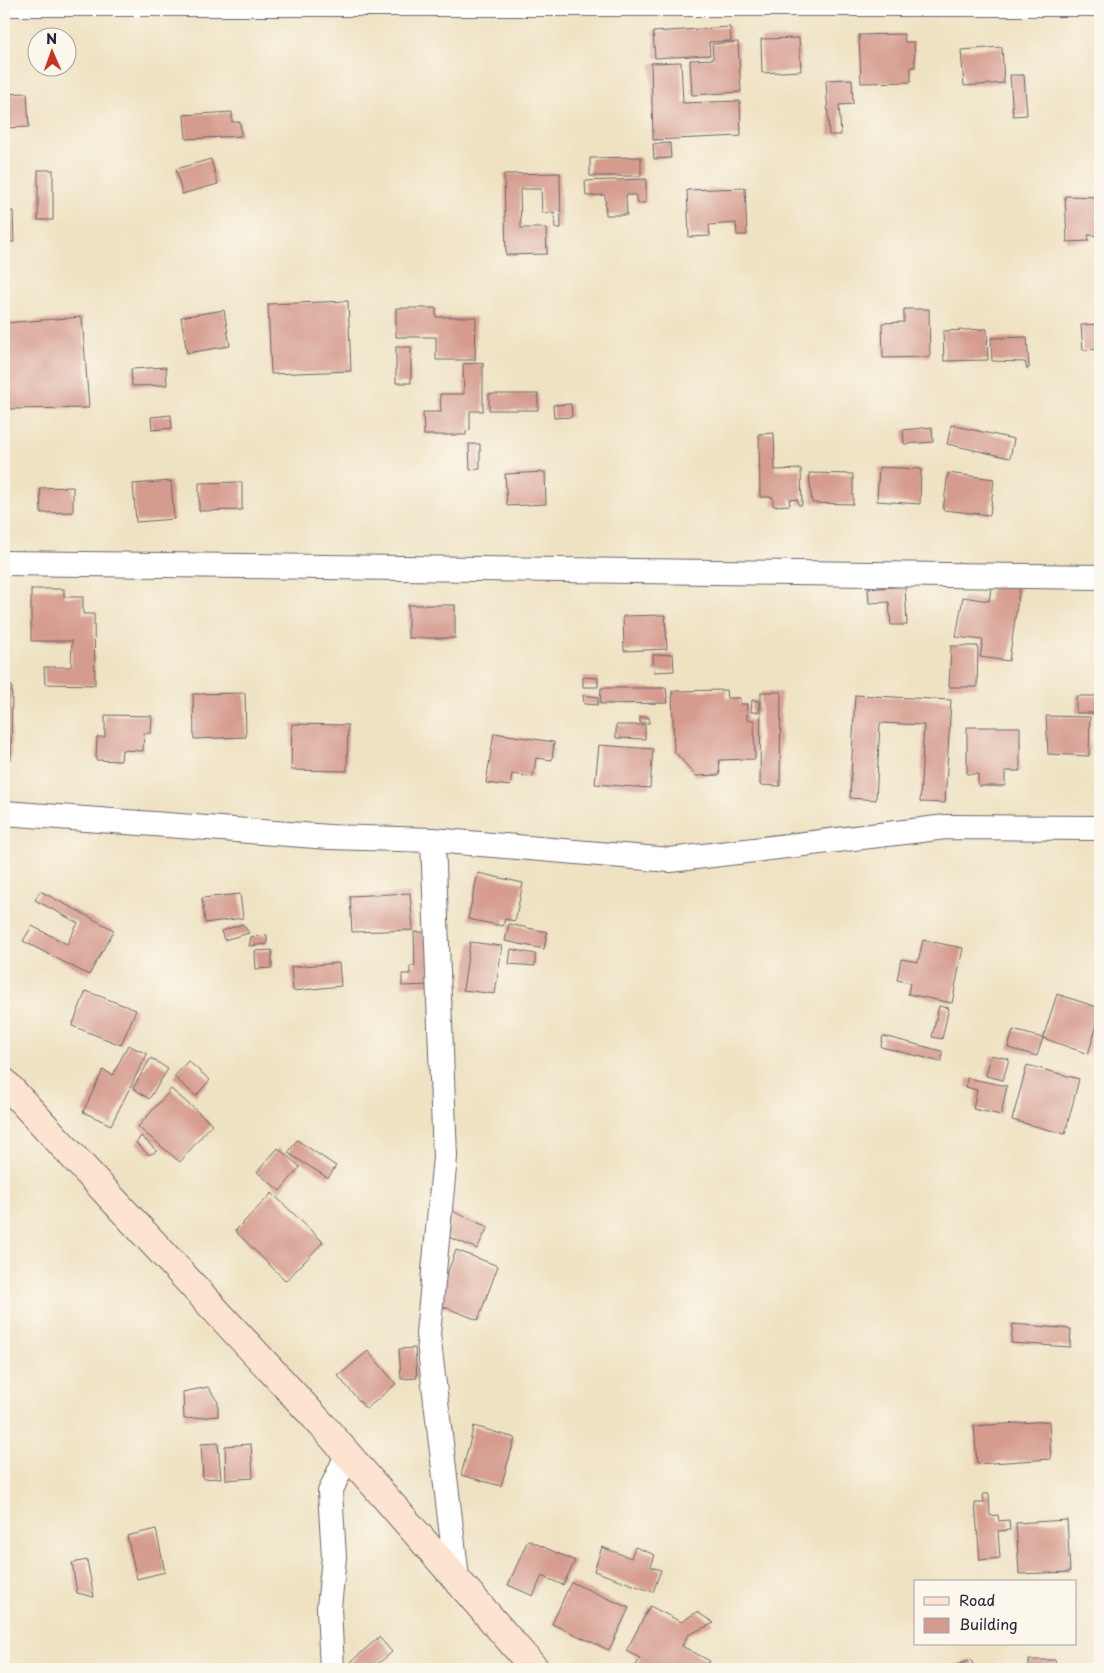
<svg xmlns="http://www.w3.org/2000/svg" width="1104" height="1673" viewBox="0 0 1104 1673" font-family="'Playpen Sans',sans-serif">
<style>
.building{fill:#d59b8e}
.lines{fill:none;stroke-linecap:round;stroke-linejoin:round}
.minor-casing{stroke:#6a656a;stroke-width:26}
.secondary-casing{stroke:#6a656a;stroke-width:30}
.minor{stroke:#fff;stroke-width:24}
.secondary{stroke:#fde4d1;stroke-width:28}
</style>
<rect width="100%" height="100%" fill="#fbf7ec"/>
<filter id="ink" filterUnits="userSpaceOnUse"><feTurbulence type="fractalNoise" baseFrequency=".02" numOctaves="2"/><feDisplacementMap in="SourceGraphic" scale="10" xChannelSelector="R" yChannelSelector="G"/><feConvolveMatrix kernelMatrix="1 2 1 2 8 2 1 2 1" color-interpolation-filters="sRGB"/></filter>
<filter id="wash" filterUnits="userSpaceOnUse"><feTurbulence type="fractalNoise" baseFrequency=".0096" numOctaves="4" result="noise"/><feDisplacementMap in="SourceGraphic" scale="20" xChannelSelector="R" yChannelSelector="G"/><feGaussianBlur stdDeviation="1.12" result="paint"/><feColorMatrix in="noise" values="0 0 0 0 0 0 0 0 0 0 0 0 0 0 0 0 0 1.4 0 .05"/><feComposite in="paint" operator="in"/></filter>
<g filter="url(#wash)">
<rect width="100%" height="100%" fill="#efe2c2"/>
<g id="blocks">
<g class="building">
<polygon points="730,27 731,41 709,42 710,55 655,58 653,32"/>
<polygon points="904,34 905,42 914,42 915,67 911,67 911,82 861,83 859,35"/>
<polygon points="799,38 801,71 762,73 761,39"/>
<polygon points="738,42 741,92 692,95 690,60 713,59 712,44"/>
<polygon points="1002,47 1004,83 964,86 961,50"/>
<polygon points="681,62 683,103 740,101 741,136 653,140 651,63"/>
<polygon points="1010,75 1024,75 1027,115 1013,116"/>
<polygon points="852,79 853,104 839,105 841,135 829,135 826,80"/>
<polygon points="27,93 29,127 4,128 4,94"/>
<polygon points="232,112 232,122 240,122 241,136 186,139 184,115"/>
<polygon points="670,143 671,158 654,159 653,144"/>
<polygon points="641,157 641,176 590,176 590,158"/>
<polygon points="211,159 218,184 182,194 176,169"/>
<rect x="38" y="170" width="15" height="50"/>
<polygon points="560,173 561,228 555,228 554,212 542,213 541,189 520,189 521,228 546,228 547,254 506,255 504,174"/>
<polygon points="646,179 646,203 636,203 636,195 626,195 627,215 606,215 605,195 586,196 585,181"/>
<polygon points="745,188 747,235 737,235 736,223 709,225 710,236 689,237 687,190"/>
<polygon points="1065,196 1100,197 1100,236 1088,235 1089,241 1067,242"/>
<polygon points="13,211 14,242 4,242 4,212"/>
<polygon points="348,301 351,371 271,374 268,304"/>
<polygon points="396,308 436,308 436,317 476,317 475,360 436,360 436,337 396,337"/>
<polygon points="904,309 929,309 930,357 883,358 882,323 904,322"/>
<polygon points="224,310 230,346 187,353 181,317"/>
<polygon points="82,317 89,408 4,409 4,323"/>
<polygon points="1100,324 1100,349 1083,350 1081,325"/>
<polygon points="987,329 988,360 944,361 943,331"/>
<polygon points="1027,337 1029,368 1027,369 1025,362 992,361 991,338"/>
<rect x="396" y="347" width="15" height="36"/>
<polygon points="483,363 483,411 470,411 470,430 466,431 466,435 424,435 423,412 441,412 440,394 464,394 463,364"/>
<polygon points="166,367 167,385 132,386 131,369"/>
<rect x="489" y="394" width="49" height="16"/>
<polygon points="571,404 572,417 554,418 553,405"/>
<polygon points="171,415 172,428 152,430 151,417"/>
<polygon points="951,425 1014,439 1010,458 947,444"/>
<polygon points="932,427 933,442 904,444 903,430"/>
<polygon points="774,433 775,470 801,469 802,505 798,505 798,500 789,499 790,505 773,506 773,497 760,497 759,434"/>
<polygon points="469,444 480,444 480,469 470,470"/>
<polygon points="879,467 921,469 920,504 877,501"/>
<polygon points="545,472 546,504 507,506 505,474"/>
<polygon points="809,473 853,474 853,504 812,503"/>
<polygon points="948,473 994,479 990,515 943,510"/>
<polygon points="171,481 174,519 136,522 133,484"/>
<polygon points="242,482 242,510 199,511 199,483"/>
<polygon points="73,487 73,512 41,513 40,488"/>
<polygon points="992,581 1020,585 1009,661 980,657 983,640 956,637 963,597 989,601"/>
<polygon points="905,586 907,625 891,625 889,602 869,603 868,589"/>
<polygon points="31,589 64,589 64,597 83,597 83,614 94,614 95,685 45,684 44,667 71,667 72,641 31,641"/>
<rect x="408" y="605" width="47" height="33"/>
<polygon points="665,615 667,649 624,651 623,616"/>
<polygon points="951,646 978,646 977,687 949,687"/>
<polygon points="673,654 674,671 654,672 653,655"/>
<polygon points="583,677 598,678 598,687 583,687"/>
<polygon points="4,686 12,686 11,759 4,759"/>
<polygon points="601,688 666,688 668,703 600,704"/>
<polygon points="726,690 727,698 740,698 740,704 747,704 747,720 754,720 755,759 719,760 720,775 696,776 674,751 672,691"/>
<polygon points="761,692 781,692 780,786 760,785"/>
<polygon points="245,693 246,737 194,739 193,694"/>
<polygon points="583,695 598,697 598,705 584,704"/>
<polygon points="855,695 951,700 945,803 920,802 924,725 880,723 876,800 850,798"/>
<rect x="1076" y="696" width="24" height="17"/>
<polygon points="752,700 759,701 759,712 751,712"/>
<polygon points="105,715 152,716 151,733 144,733 143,751 122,750 121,761 96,760 97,737 105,737"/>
<polygon points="1046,716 1090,717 1089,756 1048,754"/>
<rect x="640" y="717" width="9" height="6"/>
<polygon points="292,724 348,725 347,771 291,770"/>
<polygon points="616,725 645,725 645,739 616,738"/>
<polygon points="967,727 1020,727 1020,771 1005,771 1005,786 978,786 978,774 967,774"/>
<polygon points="494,733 554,742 552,760 536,758 533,777 512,774 510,786 486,783"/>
<polygon points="599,745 653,749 650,788 595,784"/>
<polygon points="478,873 523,883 515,921 505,919 503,926 468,919"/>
<polygon points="40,891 114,930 89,975 23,941 32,926 67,944 78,923 35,900"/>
<polygon points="410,893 413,930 352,932 350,896"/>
<polygon points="240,894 243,918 205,923 202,898"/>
<polygon points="243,924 249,933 224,940 221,931"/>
<polygon points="509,924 547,932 544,949 505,941"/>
<polygon points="414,932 429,932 430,985 402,986 402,974 410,974 410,966 415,966"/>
<polygon points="267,935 267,944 249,946 251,937"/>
<polygon points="923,940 963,948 952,1003 908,994 910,983 897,980 901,959 918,962"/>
<polygon points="470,942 502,946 495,994 463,990"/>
<polygon points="511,949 535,954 535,966 509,964"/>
<polygon points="272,950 272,968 256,969 255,951"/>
<polygon points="339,963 341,986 293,991 291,967"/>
<polygon points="86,991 136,1010 121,1045 72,1026"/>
<polygon points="1057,994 1100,1008 1100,1016 1088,1054 1043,1038"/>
<polygon points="939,1006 949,1008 942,1039 932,1037"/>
<polygon points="1013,1030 1043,1038 1037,1056 1008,1048"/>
<polygon points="883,1036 942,1051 942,1062 881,1047"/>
<polygon points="128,1045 147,1054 111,1125 83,1112 103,1070 113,1075"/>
<polygon points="991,1055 1009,1059 1003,1080 986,1076"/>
<polygon points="151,1058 168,1069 149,1099 133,1088"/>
<polygon points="188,1061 210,1080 196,1096 174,1077"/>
<polygon points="1027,1065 1079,1079 1065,1134 1012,1120"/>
<polygon points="967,1078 1007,1086 1001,1115 973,1109 977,1090 966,1087"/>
<polygon points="171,1089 212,1124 180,1162 138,1127"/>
<polygon points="141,1136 157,1151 149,1155 136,1143"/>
<polygon points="297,1140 336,1166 328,1178 288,1153"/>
<polygon points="278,1148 300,1167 280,1191 257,1172"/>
<polygon points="272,1193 323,1242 286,1281 235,1231"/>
<polygon points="452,1211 488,1227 477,1249 442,1234"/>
<polygon points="456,1250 498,1266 478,1320 436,1304"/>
<polygon points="1013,1324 1071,1329 1070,1347 1011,1343"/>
<polygon points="415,1348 417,1378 401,1379 399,1349"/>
<polygon points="368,1351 396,1384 366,1409 338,1376"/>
<polygon points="208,1387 218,1402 218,1416 184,1419 183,1392"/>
<polygon points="1049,1421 1051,1459 977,1464 974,1426"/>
<polygon points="474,1426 515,1438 501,1486 461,1475"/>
<polygon points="218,1443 221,1478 203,1479 201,1444"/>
<polygon points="251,1444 253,1478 226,1480 225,1446"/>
<polygon points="983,1494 989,1494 990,1516 998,1515 999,1521 1009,1520 1010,1530 998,1531 1000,1558 980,1560 975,1503 984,1503"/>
<polygon points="1067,1520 1070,1572 1019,1574 1016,1523"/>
<polygon points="156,1529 165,1572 137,1579 127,1536"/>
<polygon points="528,1540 575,1561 563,1585 542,1576 533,1596 508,1585"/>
<polygon points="602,1547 631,1558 635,1547 655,1555 651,1567 661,1570 653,1592 594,1571"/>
<polygon points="87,1560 94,1597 77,1593 72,1563"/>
<polygon points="571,1582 629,1608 609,1650 552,1624"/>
<polygon points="650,1606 681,1622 697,1612 714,1623 688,1635 682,1646 710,1661 705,1669 634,1669 640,1658 626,1651"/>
<polygon points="379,1637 392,1652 372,1669 345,1669 344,1668"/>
<polygon points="971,1660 975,1669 946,1669"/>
<polygon points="1029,1660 1055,1660 1056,1669 1029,1669"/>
</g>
</g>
</g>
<g filter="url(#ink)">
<use href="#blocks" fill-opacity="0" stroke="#6a656a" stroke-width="1"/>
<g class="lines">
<defs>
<g id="minor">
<polyline points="4,4 1100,4"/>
<polyline points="4,563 1100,577"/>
<polyline points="4,813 329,837 433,840 670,860 946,827 1100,828"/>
<polyline points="433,840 445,1157 428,1334 457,1578"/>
<polyline points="332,1669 329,1608 334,1557 330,1492 348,1453"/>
</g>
<polyline id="secondary" points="4,1082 322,1425 535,1669"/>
</defs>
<use href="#minor" class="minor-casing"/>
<use href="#secondary" class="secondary-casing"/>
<use href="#minor" class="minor"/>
<use href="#secondary" class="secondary"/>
</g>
</g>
<rect width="1104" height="1673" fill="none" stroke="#fbf7ec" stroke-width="20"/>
<rect x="914" y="1580" width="162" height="65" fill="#fbf7ec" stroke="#a4a2a5"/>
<rect x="924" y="1597" width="25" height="8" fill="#fde4d1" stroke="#a4a2a5"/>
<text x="959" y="1606" font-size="15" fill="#22223b">Road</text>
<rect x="924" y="1618" width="25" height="15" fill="#d59b8e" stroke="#a4a2a5"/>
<text x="959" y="1630" font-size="15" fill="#22223b">Building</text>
<g transform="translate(52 52) rotate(358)"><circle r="24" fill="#fbf7ec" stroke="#a4a2a5"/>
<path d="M0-4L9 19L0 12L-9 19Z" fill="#c8321e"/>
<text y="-8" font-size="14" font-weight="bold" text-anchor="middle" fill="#22223b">N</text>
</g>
</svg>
